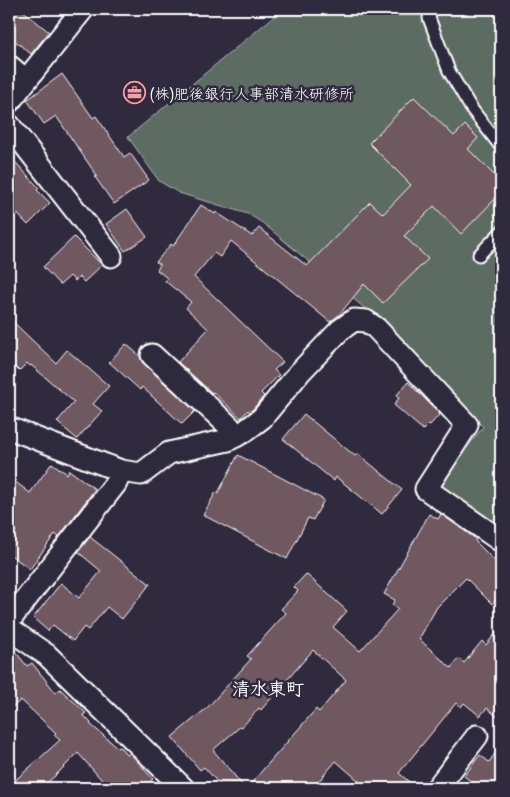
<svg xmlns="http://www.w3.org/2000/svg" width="510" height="797" viewBox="0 0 510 797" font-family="Delius,'Klee One',sans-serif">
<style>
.green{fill:#5d6c62;stroke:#aeb6b0}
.building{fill:#6f5860;stroke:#fff}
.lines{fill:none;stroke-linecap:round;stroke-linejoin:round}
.service-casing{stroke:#fff;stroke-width:15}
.minor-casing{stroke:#fff;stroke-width:25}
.service{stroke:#2f2a3d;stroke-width:11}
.minor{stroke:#2f2a3d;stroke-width:21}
.labels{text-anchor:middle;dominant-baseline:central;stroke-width:5;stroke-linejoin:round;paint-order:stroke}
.poi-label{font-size:15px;fill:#fff;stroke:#2f2a3d;text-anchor:start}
.quarter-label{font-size:18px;font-weight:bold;fill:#fff;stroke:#2f2a3d}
</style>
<rect width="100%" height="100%" fill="#2f2a3d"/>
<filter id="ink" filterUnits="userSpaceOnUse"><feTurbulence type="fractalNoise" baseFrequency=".02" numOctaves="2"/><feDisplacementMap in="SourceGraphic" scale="10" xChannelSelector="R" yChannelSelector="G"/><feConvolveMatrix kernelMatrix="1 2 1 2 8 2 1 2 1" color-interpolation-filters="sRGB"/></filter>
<g filter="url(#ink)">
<polygon class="green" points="283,9 498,9 501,12 501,534 437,486 483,427 363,307 264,224 248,214 179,193 159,181 128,137"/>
<g class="building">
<polygon points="9,9 21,9 49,32 31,54 9,36"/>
<polygon points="62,74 93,118 96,116 124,157 130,153 149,180 114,204 95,177 97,176 56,116 44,124 27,100"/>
<polygon points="414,97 454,136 465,125 478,138 468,149 501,182 501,193 461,234 434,206 404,236 428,259 383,303 364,284 340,314 330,322 231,241 220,257 214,253 194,277 283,362 274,370 279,375 261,393 264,396 253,409 250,412 248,410 241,418 213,392 212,393 178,362 208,329 186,308 191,302 165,281 167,278 157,270 160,265 156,262 171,244 173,246 201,205 215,214 216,212 252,236 259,228 307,266 370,202 383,214 411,185 369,143"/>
<polygon points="9,155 39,188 37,190 50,203 28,225 9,205"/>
<polygon points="127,209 147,237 125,251 106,224"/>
<polygon points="74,237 102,265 84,282 79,277 75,281 70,276 60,285 43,267"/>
<polygon points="9,318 56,363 67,350 109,386 93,404 102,411 77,439 57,422 74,402 31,365 30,366 27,363 19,371 9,361"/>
<polygon points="126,344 140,356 144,364 195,411 182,424 142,387 140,390 109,362"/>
<polygon points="408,382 440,414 430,425 429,424 423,430 394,405 399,398 396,396"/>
<polygon points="304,414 355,456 357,453 402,490 382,514 336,477 334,481 283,439"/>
<polygon points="238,455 324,500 313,520 308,518 287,559 203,515 216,492 218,493"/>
<polygon points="52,463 67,474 69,470 95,489 59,537 55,534 30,569 9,554 9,477 30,493"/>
<polygon points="429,514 438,519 441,514 476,539 475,541 501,567 501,594 492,604 466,578 437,607 419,639 451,668 459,658 464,663 482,641 486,645 501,627 501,720 487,708 480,716 464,703 461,707 456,703 399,773 416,788 367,788 336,761 313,788 247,788 316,709 319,712 346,680 313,650 261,710 259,708 242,727 241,726 213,750 245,788 223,788 204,767 200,770 172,737 208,707 251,659 247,656 286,613 281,609 298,591 294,587 306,574 347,611 333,627 360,651 398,609 392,605 395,600 384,594"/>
<polygon points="90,537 150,584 122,619 107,607 88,630 84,627 73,641 53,625 48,631 33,618 61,583 79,598 101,571 78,552"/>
<polygon points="9,644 27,666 32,663 56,693 60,689 86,713 83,715 91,723 90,724 118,748 120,747 127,755 130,753 153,779 143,788 109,788 78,753 55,776 41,788 9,788 9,786 60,740 54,735 56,733 21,700 9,710"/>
<polygon points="501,745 501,788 480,788 464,776 480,755 489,762"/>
</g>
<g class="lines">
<defs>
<g id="service">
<polyline points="431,9 429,18 449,71 471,108 501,147"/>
<polyline points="479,255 501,232"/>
</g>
<g id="minor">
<polyline points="9,66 26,80"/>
<polyline points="9,102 83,9"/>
<polyline points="9,125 111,256"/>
<polyline points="152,355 229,426 236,436"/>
<polyline points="9,428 121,471 141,474 169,453 228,440 245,431 262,418 300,372 340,330 354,320 366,321 376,328 467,425 426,489 501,541"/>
<polyline points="9,621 116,483 121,471"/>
<polyline points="9,629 47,655 183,788"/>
<polyline points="437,788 477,736"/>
</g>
</defs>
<use href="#service" class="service-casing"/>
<use href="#minor" class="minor-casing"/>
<use href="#service" class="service"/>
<use href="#minor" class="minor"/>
</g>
</g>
<defs>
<symbol id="office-ring" viewBox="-11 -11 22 22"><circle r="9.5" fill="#2f2a3d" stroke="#ff9aa2" stroke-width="1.5"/><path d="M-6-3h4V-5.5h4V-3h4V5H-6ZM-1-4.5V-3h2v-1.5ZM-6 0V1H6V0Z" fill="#ff9aa2"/></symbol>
</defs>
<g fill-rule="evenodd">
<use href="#office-ring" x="122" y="80" width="25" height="25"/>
</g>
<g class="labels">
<g class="poi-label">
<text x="150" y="93">(株)肥後銀行人事部清水研修所</text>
</g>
<g class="quarter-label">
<text x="268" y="688">清水東町</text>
</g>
</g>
<rect width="510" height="797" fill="none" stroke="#2f2a3d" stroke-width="30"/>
<rect x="15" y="15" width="480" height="767" fill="none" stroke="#fff" stroke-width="2" filter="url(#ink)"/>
</svg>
